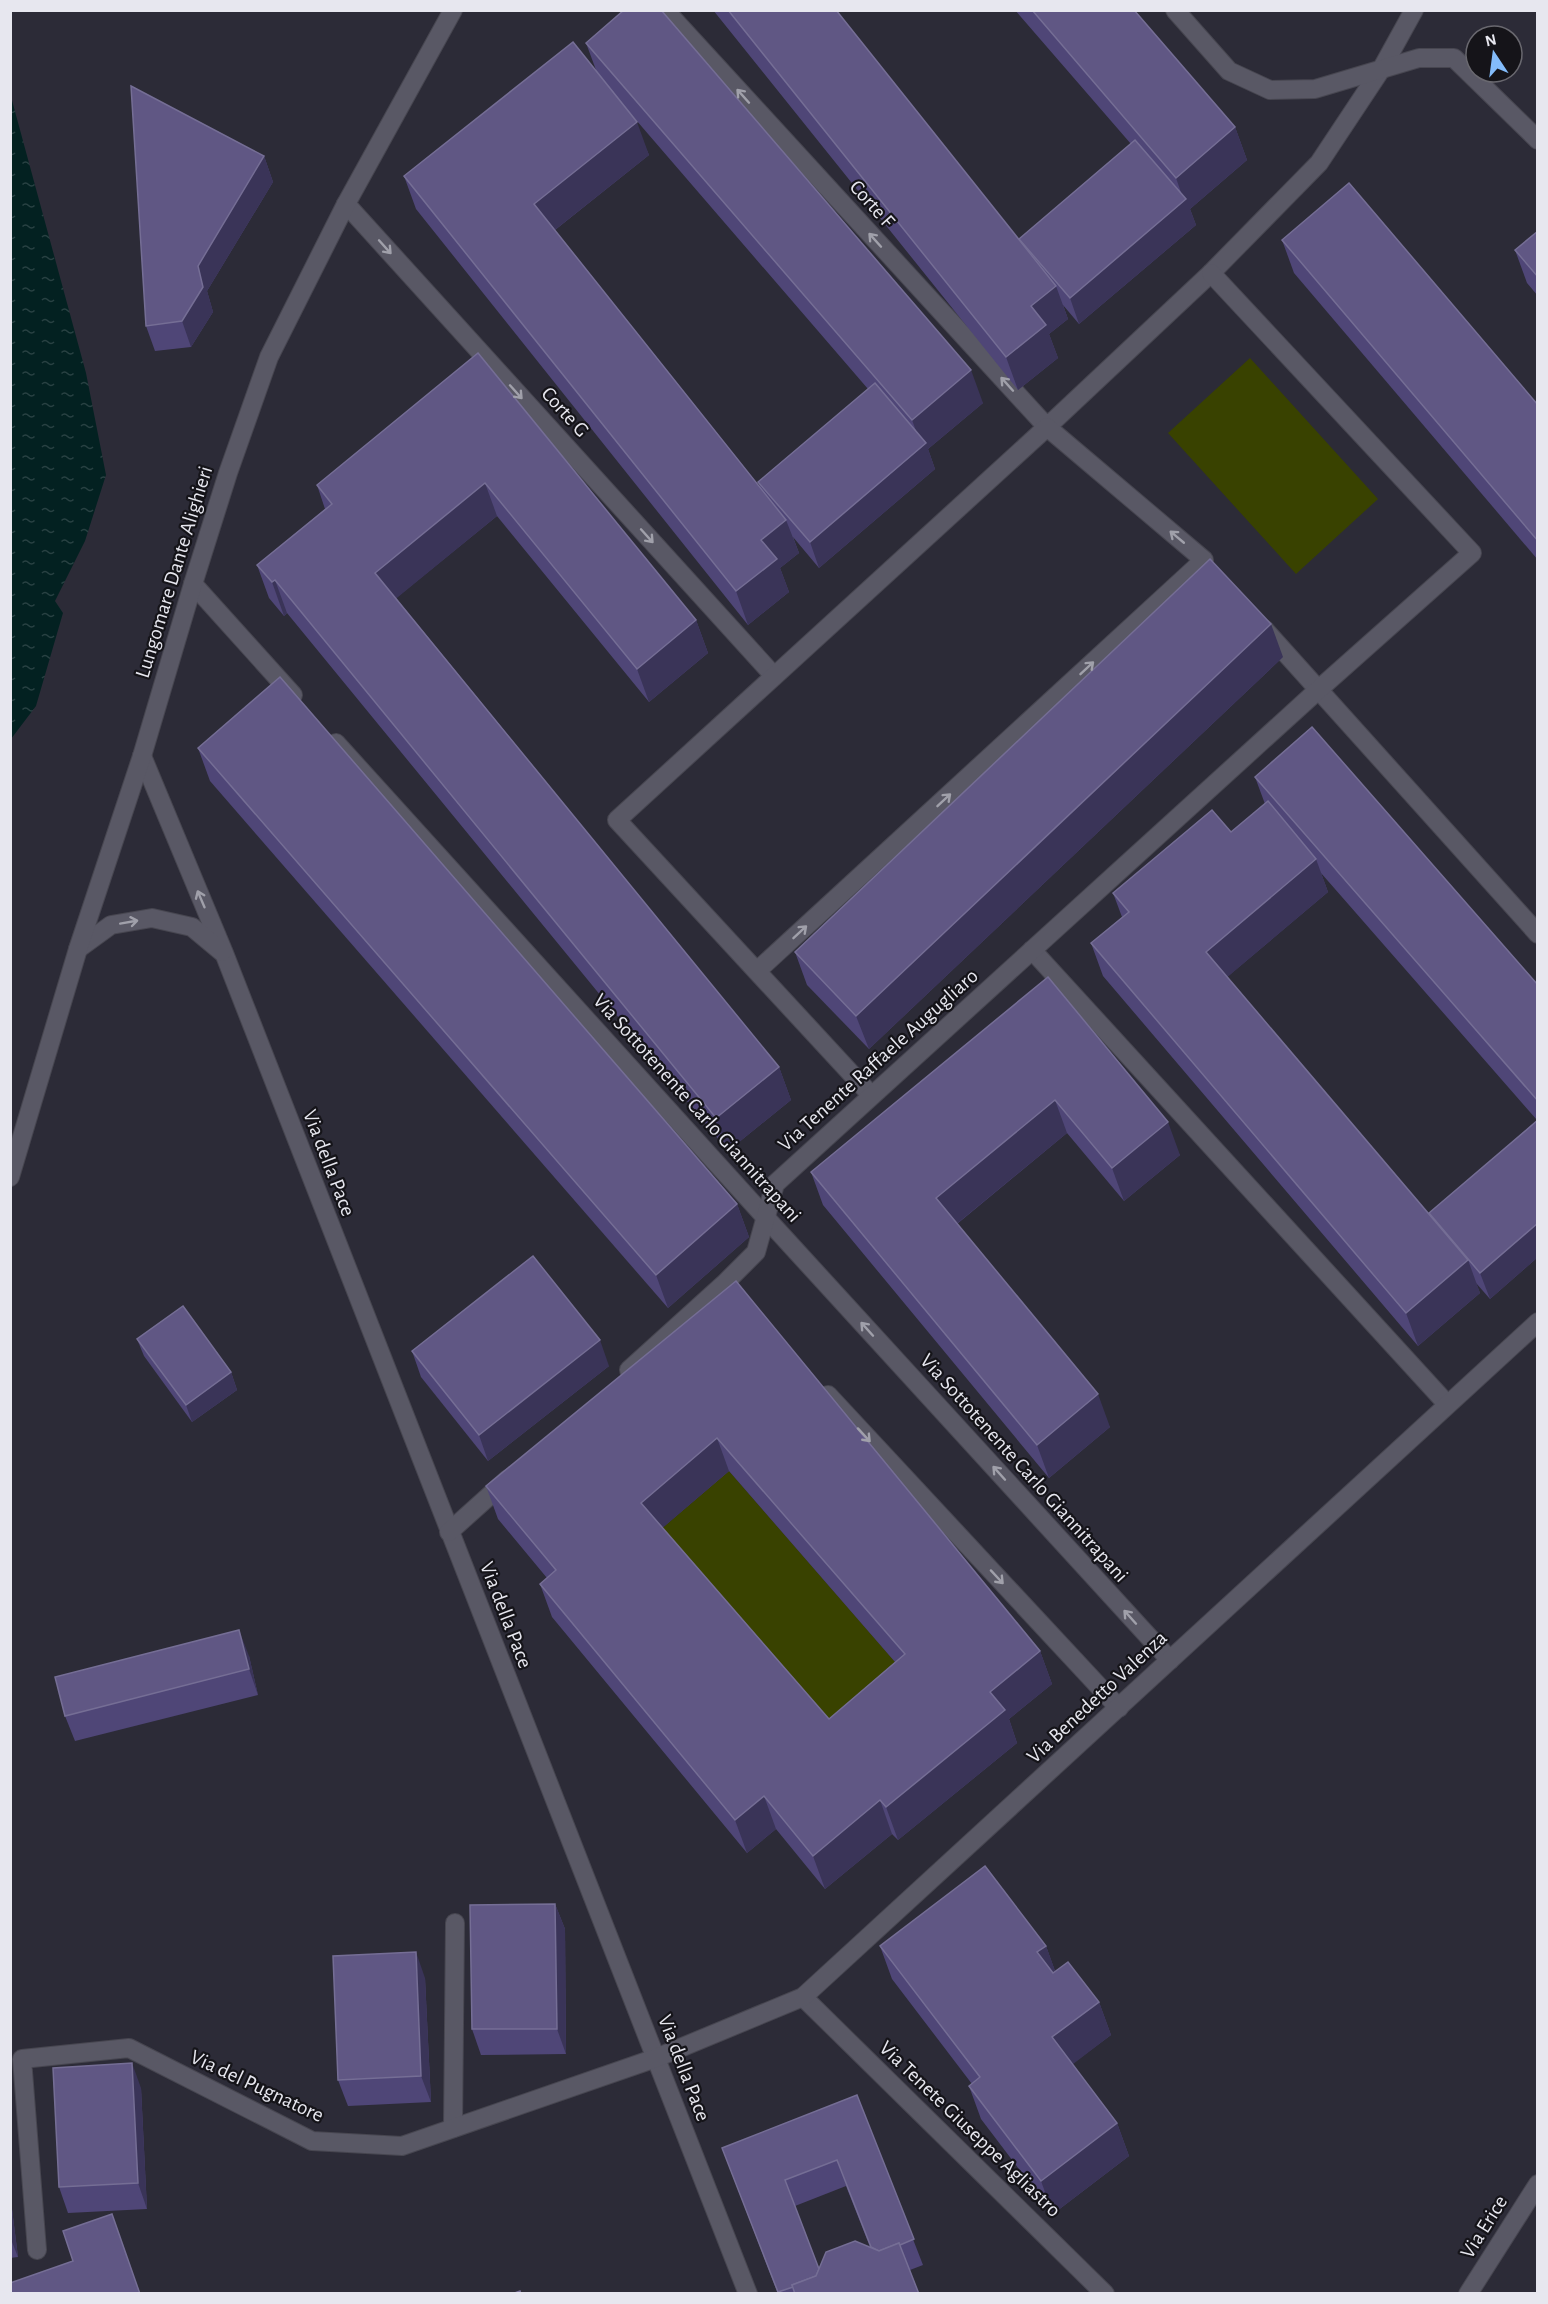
<svg xmlns="http://www.w3.org/2000/svg" width="1548" height="2304" viewBox="0 0 1548 2304" font-family="'Alegreya Sans',sans-serif">
<style>
.grass{fill:#394200}
.water{fill:url(#water-ripples)}
.lines{fill:none;stroke-linecap:round;stroke-linejoin:round}
.street-casing{stroke:#474650;stroke-width:20}
.secondary-casing{stroke:#474650;stroke-width:20}
.street{stroke:#595865;stroke-width:18}
.secondary{stroke:#595865;stroke-width:18}
.wall{fill:#4f4677;fill-rule:evenodd}
.shaded-wall{fill:#3a3458}
.building{fill:#605784;stroke:#756e95;stroke-width:1.5;fill-rule:evenodd}
.oneway{stroke:#a0a0aa}
.labels{text-anchor:middle;dominant-baseline:central;stroke-width:4.5;stroke-linejoin:round;paint-order:stroke}
.street-label{font-size:21px;fill:#e7e7ef;stroke:#151419}
</style>
<defs>
<pattern id="water-ripples" width="26" height="14" patternUnits="userSpaceOnUse" patternTransform="scale(1.5)"><rect width="26" height="14" fill="#032121"/><path d="M2 4q2-2 4 0t4 0M15 11q2-2 4 0t4 0" fill="none" stroke="#284142"/></pattern>
</defs>
<rect width="100%" height="100%" fill="#2c2b37"/>
<g class="grass">
<polygon points="1250,358 1378,499 1296,574 1168,433"/>
<polygon points="729,1471 917,1687 841,1752 653,1536"/>
</g>
<polygon class="water" points="10,93 86,373 106,475 85,541 55,601 63,613 36,706 11,739"/>
<g class="lines">
<defs>
<g id="street">
<polyline points="665,10 1047,427 1211,273 1319,163 1382,68 1414,10"/>
<polyline points="1175,10 1229,71 1270,90 1315,89 1419,58 1454,58 1538,140"/>
<polyline points="346,204 774,676"/>
<polyline points="193,584 293,695"/>
<polyline points="1264,629 1538,934"/>
<polyline points="336,743 766,1218 1170,1660"/>
<polyline points="142,756 224,953 748,2294"/>
<polyline points="78,949 111,925 152,918 192,927 222,952"/>
<polyline points="1032,950 1447,1404"/>
<polyline points="757,971 1204,560 1047,427 617,820 871,1095"/>
<polyline points="629,1370 724,1284 756,1252 775,1184 1318,690 1472,553 1211,273"/>
<polyline points="828,1395 1119,1708"/>
<polyline points="449,1532 508,1479"/>
<polyline points="803,1997 1105,2294"/>
<polyline points="453,2128 455,1923"/>
<polyline points="37,2250 22,2059 129,2048 312,2141 402,2146 656,2058 803,1997 1538,1322"/>
<polyline points="1468,2294 1538,2184"/>
</g>
<polyline id="secondary" points="10,1177 78,949 142,756 193,584 228,473 269,357 346,204 453,10"/>
</defs>
<use href="#street" class="street-casing"/>
<use href="#secondary" class="secondary-casing"/>
<use href="#street" class="street"/>
<use href="#secondary" class="secondary"/>
</g>
<g class="wall">
<polygon points="713,10 836,10 1019,240 1131,144 1015,10 1134,10 1235,127 1247,160 1190,209 1196,225 1079,324 1063,305 1068,319 1049,334 1058,358 1018,390"/>
<path d="M 586,43 L 983,403 L 928,449 L 935,469 L 819,568 L 793,537 L 799,553 L 780,568 L 789,592 L 748,625 L 416,209 L 404,176 L 596,70 ZM 630,113 L 868,389 L 758,482 L 760,487 L 555,230 L 649,155 Z"/>
<polygon points="264,156 273,182 207,291 213,312 191,347 155,351 146,326"/>
<polygon points="1538,231 1538,296 1527,283 1515,250"/>
<polygon points="1282,240 1538,405 1538,560 1294,273"/>
<polygon points="478,353 696,620 708,653 649,702 497,516 396,598 779,1067 791,1100 728,1151 287,613 284,616 269,598 257,565 325,509 317,485"/>
<polygon points="1283,657 869,1049 807,985 795,952"/>
<polygon points="198,748 737,1204 749,1237 668,1308 210,781"/>
<path d="M 1255,777 L 1538,985 L 1538,1257 L 1490,1299 L 1476,1283 L 1480,1293 L 1418,1346 L 1103,976 L 1091,943 L 1122,917 L 1113,893 L 1231,832 L 1265,804 ZM 1321,873 L 1537,1120 L 1429,1215 L 1227,977 L 1328,892 Z"/>
<polygon points="1048,977 1180,1155 1124,1201 1067,1133 957,1224 1110,1427 1049,1478 823,1205 811,1172"/>
<path d="M 736,1281 L 1040,1651 L 1052,1684 L 1009,1719 L 1017,1743 L 898,1840 L 892,1834 L 825,1889 L 776,1829 L 747,1853 L 552,1617 L 540,1584 L 547,1578 L 498,1519 L 486,1486 ZM 729,1471 L 895,1662 L 829,1719 L 662,1528 Z"/>
<polygon points="137,1339 231,1372 237,1390 192,1422 144,1356"/>
<polygon points="412,1351 609,1366 488,1461 421,1377"/>
<polygon points="249,1656 258,1695 75,1741 65,1716"/>
<polygon points="555,1904 565,1929 566,2054 481,2055 472,2029"/>
<polygon points="880,1946 1046,1946 1055,1971 1099,2002 1111,2035 1072,2064 1117,2123 1129,2156 1053,2214 981,2119 969,2086 972,2084 892,1979"/>
<polygon points="425,1978 431,2102 348,2106 338,2080"/>
<polygon points="141,2088 147,2209 68,2213 59,2187"/>
<path d="M 857,2095 L 923,2265 L 910,2270 L 919,2294 L 778,2294 L 722,2148 ZM 846,2186 L 870,2247 L 819,2269 L 795,2206 Z"/>
<polygon points="10,2193 18,2257 10,2258"/>
</g>
<g class="shaded-wall">
<polygon points="637,122 649,155 546,237 534,204"/>
<polygon points="1235,127 1247,160 1190,209 1196,225 1079,324 1070,298 1184,201 1176,178"/>
<polygon points="264,156 273,182 207,291 213,312 191,347 182,321 198,266"/>
<polygon points="1056,286 1068,319 1049,334 1058,358 1018,390 1006,357 1031,306"/>
<polygon points="971,370 983,403 928,449 935,469 819,568 810,542 922,447 912,420"/>
<polygon points="485,483 497,516 387,606 375,573"/>
<polygon points="786,520 799,553 780,568 789,592 748,625 736,591 761,540"/>
<polygon points="275,580 287,613 284,616 272,582"/>
<polygon points="696,620 708,653 649,702 637,669"/>
<polygon points="1271,624 1283,657 869,1049 856,1016"/>
<polygon points="1316,859 1328,892 1218,985 1206,952"/>
<polygon points="779,1067 791,1100 728,1151 716,1118"/>
<polygon points="1055,1100 1067,1133 948,1231 936,1198"/>
<polygon points="1168,1122 1180,1155 1124,1201 1112,1168"/>
<polygon points="737,1204 749,1237 668,1308 656,1275"/>
<polygon points="1538,1223 1538,1257 1490,1299 1480,1273"/>
<polygon points="1468,1260 1480,1293 1418,1346 1406,1313"/>
<polygon points="600,1340 609,1366 488,1461 479,1435"/>
<polygon points="231,1372 237,1390 192,1422 186,1405"/>
<polygon points="1098,1394 1110,1427 1049,1478 1037,1445"/>
<polygon points="717,1438 729,1471 653,1536 641,1503"/>
<polygon points="239,1630 249,1656 258,1695 249,1669"/>
<polygon points="1040,1651 1052,1684 1009,1719 1017,1743 898,1840 886,1807 990,1692"/>
<polygon points="764,1796 776,1829 747,1853 735,1820"/>
<polygon points="880,1800 892,1834 825,1889 813,1856"/>
<polygon points="555,1904 565,1929 566,2054 557,2029"/>
<polygon points="1046,1946 1058,1979 1037,1952"/>
<polygon points="416,1952 425,1978 431,2102 421,2076"/>
<polygon points="1099,2002 1111,2035 1064,2071 1052,2037"/>
<polygon points="132,2063 141,2088 147,2209 138,2183"/>
<polygon points="1117,2123 1129,2156 1053,2214 1041,2181"/>
<polygon points="10,2193 18,2257 10,2237"/>
</g>
<g class="building">
<polygon points="624,10 661,10 971,370 912,420 586,43"/>
<polygon points="728,10 836,10 1056,286 1031,306 1046,325 1006,357"/>
<polygon points="1032,10 1134,10 1235,127 1176,178"/>
<polygon points="573,42 637,122 534,204 786,520 761,540 777,559 736,591 404,176"/>
<polygon points="131,86 264,156 198,266 203,287 182,321 146,326"/>
<polygon points="1135,140 1186,199 1070,298 1019,239"/>
<polygon points="1349,183 1538,405 1538,541 1282,240"/>
<polygon points="1538,231 1538,277 1515,250"/>
<polygon points="478,353 696,620 637,669 485,483 375,573 779,1067 716,1118 275,580 272,582 257,565 332,504 317,485"/>
<polygon points="875,383 926,443 810,542 758,482"/>
<polygon points="1210,559 1271,624 856,1016 795,952"/>
<polygon points="280,677 737,1204 656,1275 198,748"/>
<polygon points="1312,727 1538,985 1538,1101 1255,777"/>
<polygon points="1268,801 1316,859 1206,952 1468,1260 1406,1313 1091,943 1129,912 1113,893 1212,810 1231,832"/>
<polygon points="1048,977 1168,1122 1112,1168 1055,1100 936,1198 1098,1394 1037,1445 811,1172"/>
<polygon points="1538,1120 1538,1223 1480,1273 1429,1213"/>
<polygon points="533,1256 600,1340 479,1435 412,1351"/>
<path d="M 736,1281 L 1040,1651 L 990,1692 L 1005,1710 L 886,1807 L 880,1800 L 813,1856 L 764,1796 L 735,1820 L 540,1584 L 556,1570 L 486,1486 ZM 717,1438 L 905,1654 L 829,1719 L 641,1503 Z"/>
<polygon points="183,1306 231,1372 186,1405 137,1339"/>
<polygon points="239,1630 249,1669 65,1716 55,1677"/>
<polygon points="985,1866 1046,1946 1037,1952 1053,1973 1068,1962 1099,2002 1052,2037 1117,2123 1041,2181 969,2086 980,2077 880,1946"/>
<polygon points="555,1904 557,2029 472,2029 470,1905"/>
<polygon points="416,1952 421,2076 338,2080 333,1956"/>
<polygon points="132,2063 138,2183 59,2187 53,2068"/>
<polygon points="857,2095 914,2239 900,2245 899,2243 879,2251 871,2247 837,2160 785,2180 819,2269 816,2276 792,2285 793,2287 778,2292 722,2148"/>
<polygon points="112,2214 140,2294 10,2294 10,2283 73,2261 63,2231"/>
<polygon points="855,2241 879,2251 899,2243 919,2294 795,2294 792,2285 816,2276 826,2252"/>
<polygon points="520,2291 521,2294 512,2294"/>
</g>
<defs><path id="oneway-shaft" d="M-6 0H5M1.5-3L5.5 0L1.5 3" fill="none" stroke-width="1.6" stroke-linecap="round" stroke-linejoin="round" transform="scale(1.5)"/></defs>
<g class="oneway">
<use href="#oneway-shaft" transform="translate(743 96) rotate(-132)"/>
<use href="#oneway-shaft" transform="translate(875 240) rotate(-132)"/>
<use href="#oneway-shaft" transform="translate(385 247) rotate(48)"/>
<use href="#oneway-shaft" transform="translate(1007 384) rotate(-132)"/>
<use href="#oneway-shaft" transform="translate(516 392) rotate(48)"/>
<use href="#oneway-shaft" transform="translate(647 536) rotate(48)"/>
<use href="#oneway-shaft" transform="translate(1177 537) rotate(-140)"/>
<use href="#oneway-shaft" transform="translate(1087 668) rotate(-43)"/>
<use href="#oneway-shaft" transform="translate(944 800) rotate(-43)"/>
<use href="#oneway-shaft" transform="translate(201 899) rotate(-113)"/>
<use href="#oneway-shaft" transform="translate(129 922) rotate(-10)"/>
<use href="#oneway-shaft" transform="translate(800 932) rotate(-43)"/>
<use href="#oneway-shaft" transform="translate(867 1329) rotate(-132)"/>
<use href="#oneway-shaft" transform="translate(864 1435) rotate(47)"/>
<use href="#oneway-shaft" transform="translate(999 1473) rotate(-132)"/>
<use href="#oneway-shaft" transform="translate(997 1577) rotate(47)"/>
<use href="#oneway-shaft" transform="translate(1130 1617) rotate(-132)"/>
</g>
<g class="labels">
<g class="street-label">
<text transform="translate(872 204) rotate(48)">Corte F</text>
<text transform="translate(565 412) rotate(48)">Corte G</text>
<text transform="translate(174 572) rotate(-73)">Lungomare Dante Alighieri</text>
<text transform="translate(878 1060) rotate(-42)">Via Tenente Raffaele Augugliaro</text>
<text transform="translate(697 1108) rotate(48)">Via Sottotenente Carlo Giannitrapani</text>
<text transform="translate(329 1163) rotate(69)">Via della Pace</text>
<text transform="translate(1024 1468) rotate(48)">Via Sottotenente Carlo Giannitrapani</text>
<text transform="translate(506 1615) rotate(69)">Via della Pace</text>
<text transform="translate(1097 1697) rotate(-43)">Via Benedetto Valenza</text>
<text transform="translate(684 2068) rotate(69)">Via della Pace</text>
<text transform="translate(257 2086) rotate(25)">Via del Pugnatore</text>
<text transform="translate(970 2129) rotate(44)">Via Tenete Giuseppe Agliastro</text>
<text transform="translate(1484 2227) rotate(-58)">Via Erice</text>
</g>
</g>
<rect width="1548" height="2304" fill="none" stroke="#e7e7ef" stroke-width="24"/>
<g transform="translate(1494 54) rotate(347)"><circle r="28" fill="#151419" stroke="#69686f" stroke-width="1.5"/>
<path d="M0-4.5L10 22L0 15L-10 22Z" fill="#83bcfb"/>
<text y="-9" font-size="16" font-weight="bold" text-anchor="middle" fill="#e7e7ef">N</text>
</g>
</svg>
